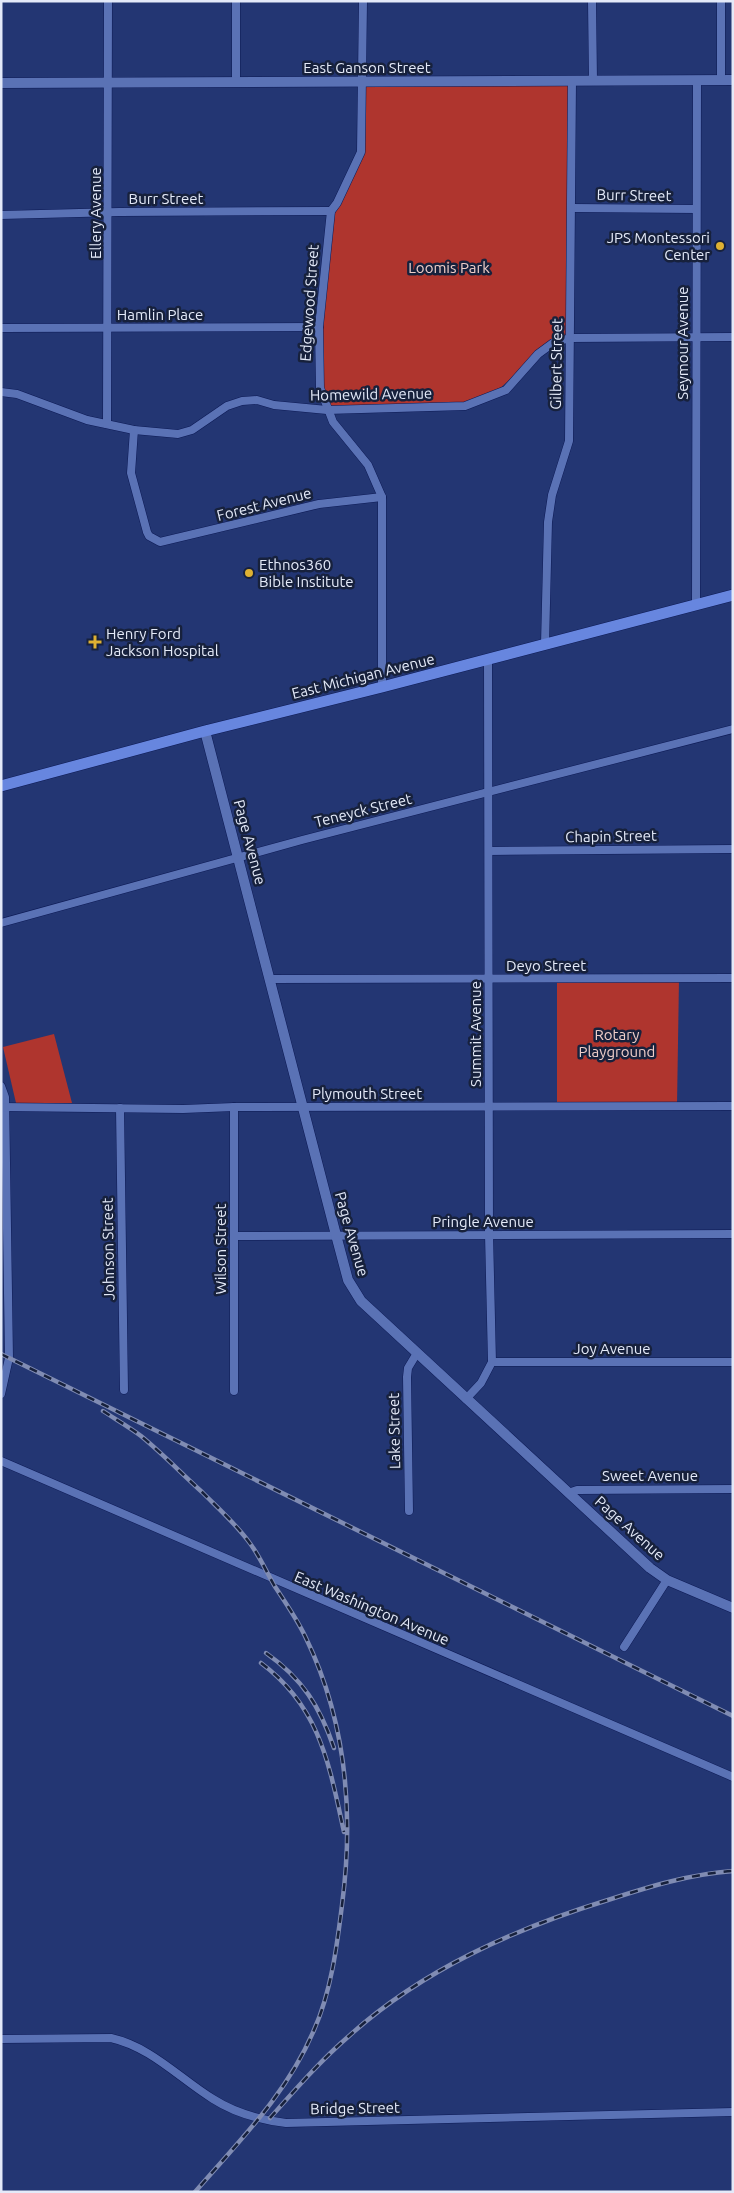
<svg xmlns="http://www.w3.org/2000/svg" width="734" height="2193" viewBox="0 0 734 2193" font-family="Ubuntu,sans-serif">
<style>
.green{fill:#af352e}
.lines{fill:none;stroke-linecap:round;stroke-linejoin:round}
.street-casing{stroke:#0d1a55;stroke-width:9}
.secondary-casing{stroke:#0d1a55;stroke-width:11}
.primary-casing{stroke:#0d1a55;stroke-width:12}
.street{stroke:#5a72b5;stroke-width:8}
.secondary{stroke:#5a72b5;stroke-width:10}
.primary{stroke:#6786df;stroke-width:11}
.rail-casing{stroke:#808cb3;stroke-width:4.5}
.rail{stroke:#17213c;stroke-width:2.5;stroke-dasharray:8;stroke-linecap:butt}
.poi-dot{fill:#deb133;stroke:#17213c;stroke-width:2}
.labels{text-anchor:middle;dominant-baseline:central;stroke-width:5;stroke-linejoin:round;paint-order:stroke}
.street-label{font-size:15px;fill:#e4eaf9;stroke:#17213c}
.poi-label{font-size:15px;fill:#e4eaf9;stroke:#17213c;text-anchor:start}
.park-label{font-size:15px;fill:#efcec9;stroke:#17213c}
</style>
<rect width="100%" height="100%" fill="#233673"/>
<g class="green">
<polygon points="572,81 570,338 538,354 489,398 435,407 327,410 318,373 331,211 361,152 363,82"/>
<polygon points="557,979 679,979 677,1106 557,1106"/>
<polygon points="54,1034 72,1103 16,1103 3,1047"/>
</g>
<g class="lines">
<defs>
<g id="street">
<polyline points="236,1 236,82"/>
<polyline points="363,1 361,152 337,203 331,211 319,327 320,388 333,422 368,465 382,497 382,687"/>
<polyline points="592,1 593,81"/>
<polyline points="721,1 721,80"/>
<polyline points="572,208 696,209"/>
<polyline points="1,215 119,212 331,211"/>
<polyline points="1,328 319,327"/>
<polyline points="1,392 17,394 87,420 134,430 178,434 192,430 227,406 242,401 257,400 274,405 327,410 465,406 506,390 538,354 553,343 570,338 733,337"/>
<polyline points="107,424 108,1"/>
<polyline points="134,430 131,473 147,532 149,536 160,542 319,504 382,497"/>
<polyline points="696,605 697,81"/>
<polyline points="545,644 548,522 552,495 569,441 572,81"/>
<polyline points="489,851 733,849"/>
<polyline points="1,923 302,840 733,729"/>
<polyline points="269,979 733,978"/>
<polyline points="1,1086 5,1097 9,1358 1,1394"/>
<polyline points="1,1107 183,1109 234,1107 733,1106"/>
<polyline points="120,1108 124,1390"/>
<polyline points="234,1236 733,1234"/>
<polyline points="492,1362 733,1362"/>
<polyline points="234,1391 234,1107"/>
<polyline points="466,1399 481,1383 492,1362 489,1234 488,659"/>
<polyline points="1,1461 733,1777"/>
<polyline points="568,1493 577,1490 733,1489"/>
<polyline points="409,1511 407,1377 408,1368 417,1353"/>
<polyline points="624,1647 667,1580"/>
<path d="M 1,2039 L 111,2038 C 151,2047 179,2078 213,2099 C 235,2113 261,2120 286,2123 L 733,2112"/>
</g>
<g id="secondary">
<polyline points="1,83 733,80"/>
<polyline points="205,731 336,1235 348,1280 361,1301 650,1568 667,1580 733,1608"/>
</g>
<polyline id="primary" points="1,786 205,731 382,687 733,595"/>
</defs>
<use href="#street" class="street-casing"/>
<use href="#secondary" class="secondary-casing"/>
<use href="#primary" class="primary-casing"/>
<use href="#street" class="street"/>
<use href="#secondary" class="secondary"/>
<use href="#primary" class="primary"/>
<defs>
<g id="rail">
<polyline points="1,1354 733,1716"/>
<path d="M 103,1411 C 115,1419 129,1427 141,1436 C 163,1454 181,1473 202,1492 C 218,1508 235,1523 249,1542 C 259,1555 266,1571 274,1585 C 285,1602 297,1619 305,1636 C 346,1720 354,1814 342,1905 C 337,1946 331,1992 314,2030 C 287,2094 240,2140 195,2192"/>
<path d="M 266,1653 C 303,1679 320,1707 334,1748"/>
<path d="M 261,1663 C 320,1707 329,1764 344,1832"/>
<path d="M 270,2118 C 295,2090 320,2061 349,2036 C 422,1970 514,1929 608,1900 C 648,1887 690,1874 733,1871"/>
</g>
</defs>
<use href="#rail" class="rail-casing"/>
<use href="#rail" class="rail"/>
</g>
<g class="poi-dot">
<circle cx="720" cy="246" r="5"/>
<circle cx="249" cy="573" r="5"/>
<path d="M92.5 634.5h5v5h5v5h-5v5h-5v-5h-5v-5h5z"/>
</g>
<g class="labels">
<g class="street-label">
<text x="367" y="67">East Ganson Street</text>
<text transform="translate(634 195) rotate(1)">Burr Street</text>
<text x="166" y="198">Burr Street</text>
<text transform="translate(95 213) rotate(-90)">Ellery Avenue</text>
<text transform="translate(309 303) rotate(-86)">Edgewood Street</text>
<text x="160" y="314">Hamlin Place</text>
<text transform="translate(682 343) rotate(-90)">Seymour Avenue</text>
<text transform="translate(556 364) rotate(-89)">Gilbert Street</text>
<text transform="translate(371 394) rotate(-1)">Homewild Avenue</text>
<text transform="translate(264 504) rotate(-14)">Forest Avenue</text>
<text transform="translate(363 676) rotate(-14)">East Michigan Avenue</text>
<text transform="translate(363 810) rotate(-14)">Teneyck Street</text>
<text transform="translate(611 836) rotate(-1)">Chapin Street</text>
<text transform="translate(250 842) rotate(75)">Page Avenue</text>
<text x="546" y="965">Deyo Street</text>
<text transform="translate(475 1034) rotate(-90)">Summit Avenue</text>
<text x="367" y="1093">Plymouth Street</text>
<text x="483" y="1221">Pringle Avenue</text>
<text transform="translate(352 1234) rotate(74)">Page Avenue</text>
<text transform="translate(108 1249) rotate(-91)">Johnson Street</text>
<text transform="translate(220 1249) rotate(-90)">Wilson Street</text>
<text x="612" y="1348">Joy Avenue</text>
<text transform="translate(394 1431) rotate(-91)">Lake Street</text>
<text x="650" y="1475">Sweet Avenue</text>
<text transform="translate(630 1528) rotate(42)">Page Avenue</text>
<text transform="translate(372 1608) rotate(23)">East Washington Avenue</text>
<text transform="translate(355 2108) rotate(-1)">Bridge Street</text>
</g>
<g class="poi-label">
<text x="710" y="237" text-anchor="end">JPS Montessori<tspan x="710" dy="17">Center</tspan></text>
<text x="259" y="564">Ethnos360<tspan x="259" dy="17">Bible Institute</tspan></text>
<text x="106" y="633">Henry Ford<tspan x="106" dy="17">Jackson Hospital</tspan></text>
</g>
<g class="park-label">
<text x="449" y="267">Loomis Park</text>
<text x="617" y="1034">Rotary<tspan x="617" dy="17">Playground</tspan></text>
</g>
</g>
<rect width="734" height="2193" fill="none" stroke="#e4eaf9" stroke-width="5"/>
</svg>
